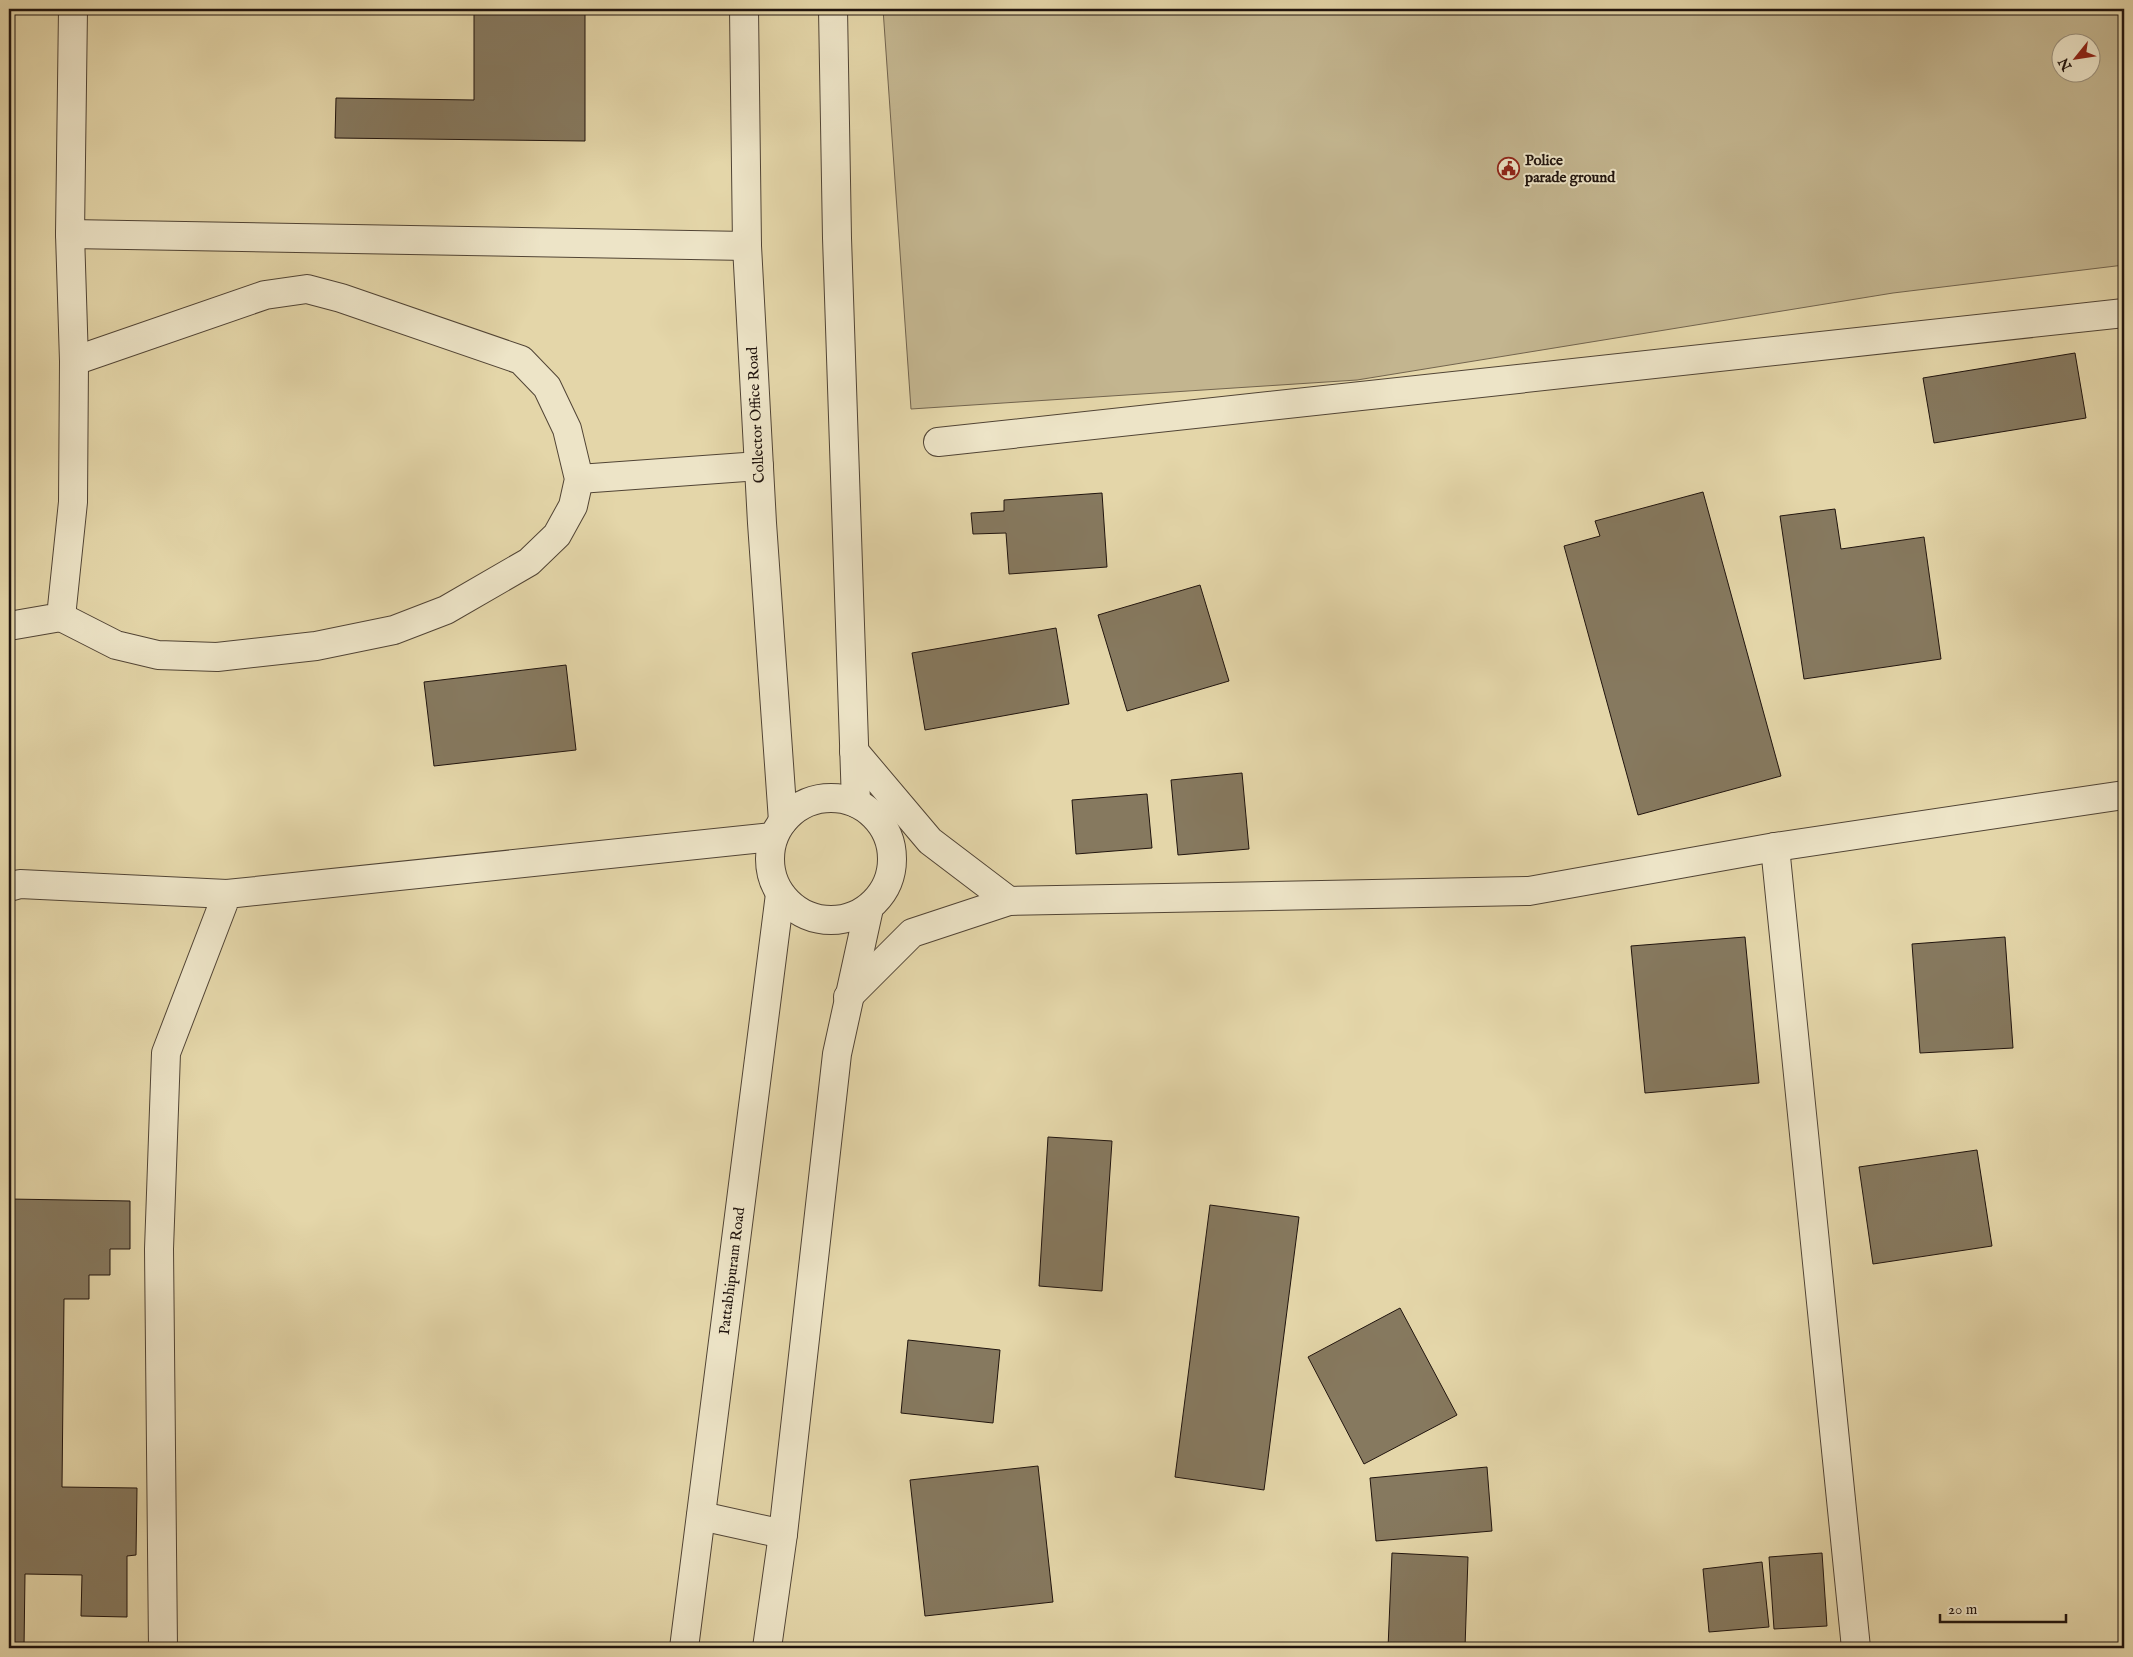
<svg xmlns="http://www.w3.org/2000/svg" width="2133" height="1657" viewBox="0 0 2133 1657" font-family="'IM FELL English',serif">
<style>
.green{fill:#c3b58f;stroke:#72644e;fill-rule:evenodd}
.building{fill:#86795f;stroke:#20140e}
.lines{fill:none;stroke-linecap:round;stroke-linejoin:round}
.minor-casing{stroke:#514435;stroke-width:30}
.minor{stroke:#ede4c7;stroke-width:28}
.labels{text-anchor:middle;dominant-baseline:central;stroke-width:4;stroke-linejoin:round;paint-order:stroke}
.poi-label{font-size:15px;font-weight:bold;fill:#20140e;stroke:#ede4c7;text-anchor:start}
.street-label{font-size:15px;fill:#20140e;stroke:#ede4c7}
</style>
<rect width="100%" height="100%" fill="#e4d6a9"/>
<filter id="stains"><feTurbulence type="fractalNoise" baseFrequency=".004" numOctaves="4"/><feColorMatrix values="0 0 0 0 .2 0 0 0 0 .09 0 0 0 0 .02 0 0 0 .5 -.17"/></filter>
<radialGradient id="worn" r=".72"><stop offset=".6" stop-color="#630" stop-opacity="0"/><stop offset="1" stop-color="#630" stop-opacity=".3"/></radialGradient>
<path class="green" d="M 883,9 L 2124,9 L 2124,265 L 1893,293 L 1357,380 L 911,409 ZM 2060,42 L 2090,42 L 2090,72 L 2060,72 Z"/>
<g class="building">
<polygon points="474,9 585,9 585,141 335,138 336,98 474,100"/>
<polygon points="2075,353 2086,418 1934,443 1923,378"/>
<polygon points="9,365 12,365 9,431"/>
<polygon points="1703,492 1781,776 1638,815 1564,546 1600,536 1595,521"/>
<polygon points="1102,493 1107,567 1009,574 1006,533 973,534 971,513 1004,511 1004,500"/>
<polygon points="1835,509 1841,549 1924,537 1941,659 1804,679 1780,516"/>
<polygon points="1200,585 1229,681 1127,711 1098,615"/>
<polygon points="1056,628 1069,704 925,730 912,653"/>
<polygon points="566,665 576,750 434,766 424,682"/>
<polygon points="1242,773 1249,849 1178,855 1171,780"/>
<polygon points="1147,794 1152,848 1076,854 1072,800"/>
<polygon points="1745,937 1759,1083 1645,1093 1631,946"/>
<polygon points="2005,937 2013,1048 1920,1053 1912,944"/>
<polygon points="1048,1137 1112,1141 1102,1291 1039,1286"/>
<polygon points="1977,1150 1992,1246 1873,1264 1859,1167"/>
<polygon points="9,1199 130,1201 130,1249 110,1249 110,1275 89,1275 89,1299 64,1299 62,1487 137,1488 136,1555 127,1556 127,1617 81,1616 82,1575 25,1574 24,1648 9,1648"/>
<polygon points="1210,1205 1299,1217 1264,1490 1175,1477"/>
<polygon points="1400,1308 1457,1415 1364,1464 1308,1357"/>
<polygon points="908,1340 1000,1350 993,1423 901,1413"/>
<polygon points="1038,1466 1053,1602 925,1616 910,1480"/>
<polygon points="1487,1467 1492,1531 1376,1541 1370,1478"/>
<polygon points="1392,1553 1468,1557 1465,1648 1388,1648"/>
<polygon points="1822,1553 1827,1626 1774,1629 1769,1557"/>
<polygon points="1762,1562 1769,1627 1709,1632 1703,1569"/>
</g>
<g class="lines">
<defs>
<g id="minor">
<polyline points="744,9 747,246 762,523 783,821"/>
<polyline points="833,9 837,238 856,803"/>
<polyline points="70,234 747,246"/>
<polyline points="938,442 2124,313"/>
<polyline points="579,479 759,466"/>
<polyline points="61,617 116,645 158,655 217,657 316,646 394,630 446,610 529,562 557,535 573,506 579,479 567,429 547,387 521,360 341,298 307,289 265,295 74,361"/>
<polyline points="9,626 61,617 73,502 74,361 70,234 73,9"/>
<polyline points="854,751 930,841 1009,901"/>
<circle cx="831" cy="859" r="61"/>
<polyline points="1775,847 1856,1648"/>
<polyline points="9,887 20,884 227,894"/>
<polyline points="848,997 912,933 1009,901 1529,891 1775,847 2124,795"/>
<polyline points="701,1516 783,1534"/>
<polyline points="163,1648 159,1249 166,1053 227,894 773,837"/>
<polyline points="684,1648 780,894"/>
<polyline points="767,1648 783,1534 837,1054 869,908"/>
</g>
</defs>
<use href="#minor" class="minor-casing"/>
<use href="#minor" class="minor"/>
</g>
<defs>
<symbol id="civic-ring" viewBox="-11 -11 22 22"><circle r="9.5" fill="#ede4c7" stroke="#8f2418" stroke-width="1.5"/><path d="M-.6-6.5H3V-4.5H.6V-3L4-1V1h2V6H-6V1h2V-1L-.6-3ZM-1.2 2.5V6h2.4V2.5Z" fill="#8f2418"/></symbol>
</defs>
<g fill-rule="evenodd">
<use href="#civic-ring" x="1496" y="156" width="25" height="25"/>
</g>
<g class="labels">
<g class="poi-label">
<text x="1525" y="160">Police<tspan x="1525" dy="17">parade ground</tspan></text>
</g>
<g class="street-label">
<text transform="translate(756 415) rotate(-93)">Collector Office Road</text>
<text transform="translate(732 1271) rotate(-83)">Pattabhipuram Road</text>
</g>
</g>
<rect width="2133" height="1657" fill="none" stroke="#e4d6a9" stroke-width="30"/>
<rect x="10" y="10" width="2113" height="1637" fill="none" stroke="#20140e" stroke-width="2.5"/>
<rect x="15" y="15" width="2103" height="1627" fill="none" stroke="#20140e"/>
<g transform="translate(2076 58) rotate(240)"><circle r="24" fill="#ede4c7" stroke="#9b917d"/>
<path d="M0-4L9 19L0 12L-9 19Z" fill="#8f2418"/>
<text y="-8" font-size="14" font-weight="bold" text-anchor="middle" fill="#20140e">N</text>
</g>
<path d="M1940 1614v8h126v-8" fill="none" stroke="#20140e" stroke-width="2.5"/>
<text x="1948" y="1614" font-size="15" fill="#20140e" stroke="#ede4c7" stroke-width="4" paint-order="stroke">20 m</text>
<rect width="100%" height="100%" filter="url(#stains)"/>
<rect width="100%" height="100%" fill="url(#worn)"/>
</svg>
